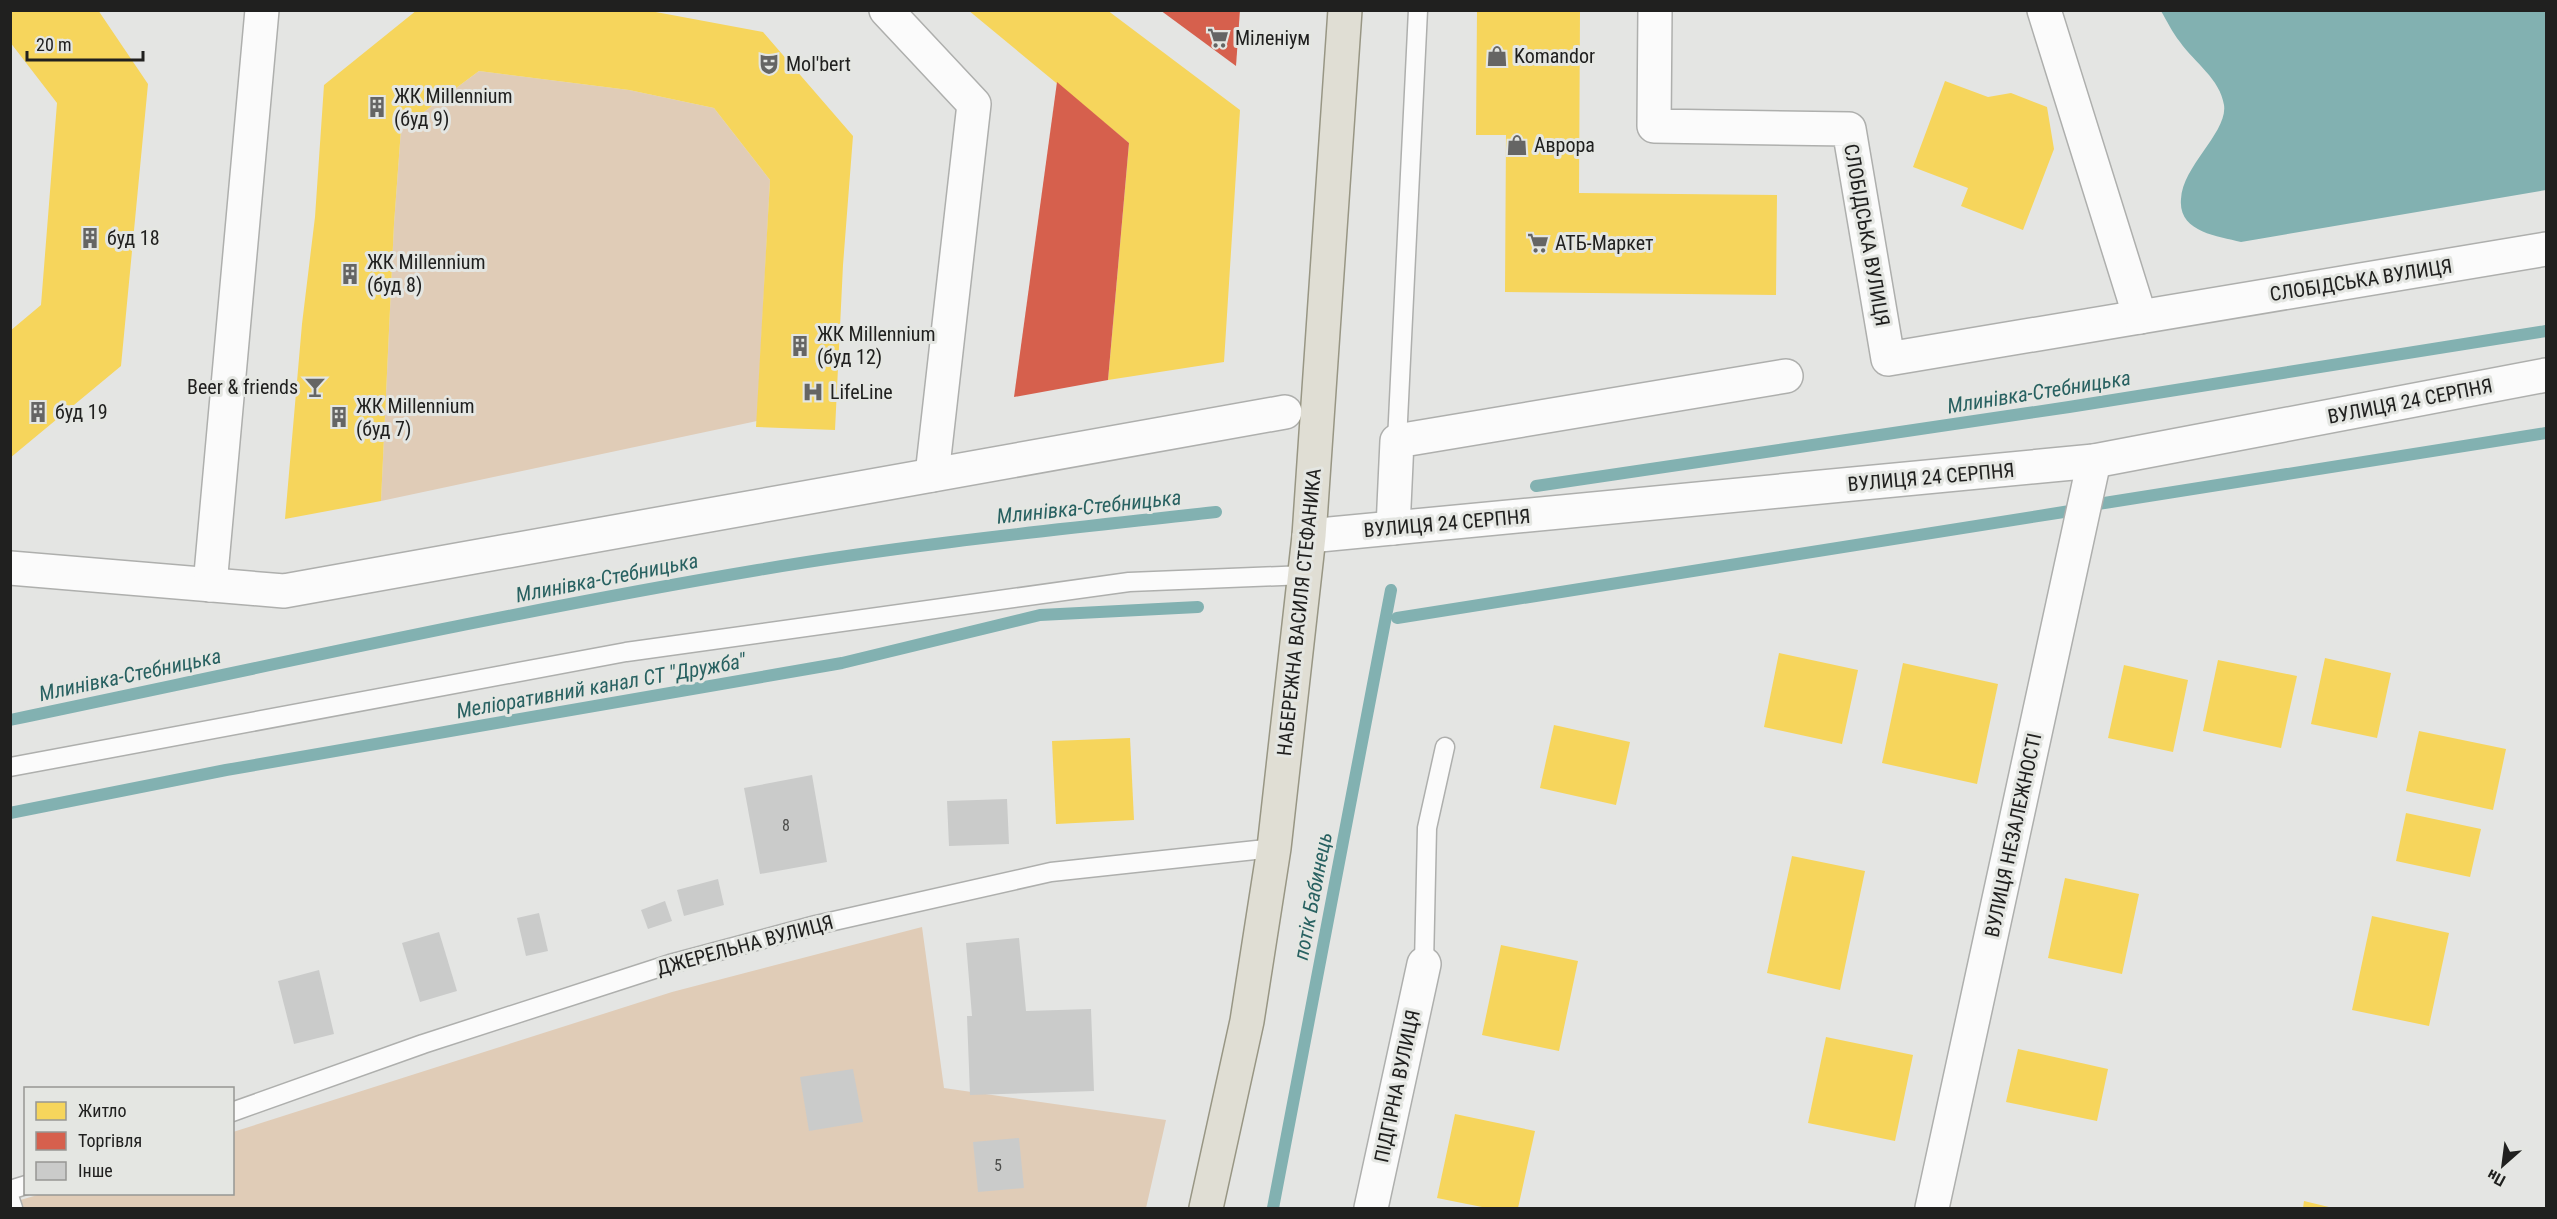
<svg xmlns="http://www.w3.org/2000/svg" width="2557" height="1219" viewBox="0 0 2557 1219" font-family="'Roboto Condensed',sans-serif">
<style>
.green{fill:#e0ccb7}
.water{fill:#82b1b1}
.homes{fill:#f6d55c}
.shops{fill:#d6604d}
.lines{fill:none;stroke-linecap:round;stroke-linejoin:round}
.stream{stroke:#82b1b1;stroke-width:12}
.building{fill:#cacbca}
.service-casing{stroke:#aeafad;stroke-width:21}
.minor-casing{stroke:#aeafad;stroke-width:36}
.primary-casing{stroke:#989684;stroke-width:36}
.service{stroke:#fbfbfb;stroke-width:18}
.minor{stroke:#fbfbfb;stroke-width:33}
.primary{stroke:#e0ded4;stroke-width:33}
.labels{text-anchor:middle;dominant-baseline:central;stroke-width:6;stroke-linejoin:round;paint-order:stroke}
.number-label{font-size:16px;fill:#4d4e4c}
.poi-label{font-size:20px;fill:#20201f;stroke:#e4e6e2;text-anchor:start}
.street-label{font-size:20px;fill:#20201f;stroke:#e4e6e2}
.water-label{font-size:21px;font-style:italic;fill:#286161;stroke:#e4e6e2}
</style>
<rect width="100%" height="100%" fill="#e4e5e3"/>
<g class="green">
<polygon points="479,71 629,90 714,108 770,180 757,421 381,501 394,224 401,129"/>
<polygon points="922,927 944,1088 1166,1120 1146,1208 11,1208 10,1203 41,1194 232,1194 233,1132 672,992"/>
</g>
<path class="water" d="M 2161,11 L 2546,11 L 2546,190 L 2241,242 C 2217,236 2178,232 2181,199 C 2183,165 2228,132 2224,105 C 2220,79 2195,63 2180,42 C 2172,32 2167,21 2161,11 Z"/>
<g class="homes">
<polygon points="10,10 98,10 148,84 121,366 10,458 10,331 41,305 57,103 10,42"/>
<polygon points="417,10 645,10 763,32 853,136 843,265 835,430 756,427 770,180 714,108 629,90 479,71 401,129 394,224 381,501 285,519 302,324 315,217 324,85"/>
<polygon points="968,10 1107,10 1240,110 1224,362 1108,380 1129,143"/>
<polygon points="1477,10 1580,10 1579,193 1777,195 1776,295 1505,292 1506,135 1476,135"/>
<polygon points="1945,81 1988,97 2011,93 2047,107 2054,149 2023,230 1961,206 1968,188 1913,167"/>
<polygon points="1779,653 1858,670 1842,744 1764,727"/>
<polygon points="2325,658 2391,673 2377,738 2311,724"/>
<polygon points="2218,660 2297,676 2281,748 2203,731"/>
<polygon points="1903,663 1998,684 1977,784 1882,763"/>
<polygon points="2124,665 2188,680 2173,752 2108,738"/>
<polygon points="1554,725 1630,742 1616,805 1540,788"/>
<polygon points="2419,731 2506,749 2493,810 2406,791"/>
<polygon points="1130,738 1134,820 1056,824 1052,741"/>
<polygon points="2406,813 2481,829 2470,877 2396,861"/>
<polygon points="1792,856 1865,871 1840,990 1767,973"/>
<polygon points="2065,878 2139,894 2122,974 2048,958"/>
<polygon points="2372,916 2449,933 2429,1026 2352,1010"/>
<polygon points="1501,945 1578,961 1559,1051 1482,1035"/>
<polygon points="1826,1037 1913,1055 1895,1141 1808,1123"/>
<polygon points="2018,1049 2108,1069 2097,1121 2006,1102"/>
<polygon points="1455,1114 1535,1131 1518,1208 1487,1208 1437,1198"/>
<polygon points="2304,1201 2333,1208 2303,1208"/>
</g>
<g class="shops">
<polygon points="1160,10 1240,10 1236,66"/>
<polygon points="1057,82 1129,143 1108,380 1014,397"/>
</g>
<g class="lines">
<g class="stream">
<polyline points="1536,486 2069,407 2546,331"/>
<polyline points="2098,504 2546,433"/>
<polyline points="1397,618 2070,511"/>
<path d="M 10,720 C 259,668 508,612 758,570 C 910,544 1064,529 1216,512"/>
<polyline points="10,813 226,770 842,663 1040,615 1198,607"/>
<polyline points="1273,1208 1391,590"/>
</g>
</g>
<g class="building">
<polygon points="812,775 827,862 760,874 744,788"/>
<polygon points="1007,799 1009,844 949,846 947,801"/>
<polygon points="718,879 724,905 684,916 677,890"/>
<polygon points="665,901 672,921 648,929 641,910"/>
<polygon points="539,913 548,951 526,956 517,918"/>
<polygon points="439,932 457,991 420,1002 402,943"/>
<polygon points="1019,938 1026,1011 1091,1009 1094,1091 970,1095 967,1016 972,1016 966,943"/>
<polygon points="319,970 334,1034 294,1044 278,981"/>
<polygon points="853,1069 863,1122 809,1131 800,1077"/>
<polygon points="1019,1138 1024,1188 978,1192 973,1142"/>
</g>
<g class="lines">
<defs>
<g id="service">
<polyline points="1397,441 1418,10"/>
<polyline points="10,767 626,652 1129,582 1305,575"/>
<polyline points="1424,964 1427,828 1445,747"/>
<polyline points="232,1112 423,1044 670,964 816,925 1051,872 1274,848"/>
<polyline points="10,1190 26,1185"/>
<polyline points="10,1199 13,1208"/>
</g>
<g id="minor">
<polyline points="886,10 974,104 932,475"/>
<polyline points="1655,10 1654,126 1849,129 1888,359 2546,249"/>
<polyline points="2044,10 2140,317"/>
<polyline points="1393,528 1397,441 1786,376"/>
<polyline points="1309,536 2094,461 2546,375"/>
<polyline points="10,568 284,591 1285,412"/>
<polyline points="210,585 262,10"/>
<polyline points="1371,1208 1424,964"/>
<polyline points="1932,1208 2094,461"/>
</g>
<polyline id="primary" points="1206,1208 1247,1021 1274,848 1309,536 1345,10"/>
</defs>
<use href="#service" class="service-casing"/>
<use href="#minor" class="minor-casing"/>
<use href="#primary" class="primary-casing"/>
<use href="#service" class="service"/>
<use href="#minor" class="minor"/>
<use href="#primary" class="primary"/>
</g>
<defs>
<symbol id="supermarket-bare" viewBox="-9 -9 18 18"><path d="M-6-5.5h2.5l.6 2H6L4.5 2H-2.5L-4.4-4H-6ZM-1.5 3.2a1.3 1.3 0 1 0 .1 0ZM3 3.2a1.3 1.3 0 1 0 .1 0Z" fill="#656564" stroke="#e4e6e2" stroke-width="2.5" paint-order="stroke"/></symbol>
<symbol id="shop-bare" viewBox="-9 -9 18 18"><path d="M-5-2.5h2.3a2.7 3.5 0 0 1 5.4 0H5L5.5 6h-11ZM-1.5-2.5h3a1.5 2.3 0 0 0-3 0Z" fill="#656564" stroke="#e4e6e2" stroke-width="2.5" paint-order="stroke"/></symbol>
<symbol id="theatre-bare" viewBox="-9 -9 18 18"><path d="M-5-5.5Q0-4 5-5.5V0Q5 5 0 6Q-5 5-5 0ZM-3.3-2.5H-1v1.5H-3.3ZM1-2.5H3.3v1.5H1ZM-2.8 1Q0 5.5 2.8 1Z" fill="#656564" stroke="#e4e6e2" stroke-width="2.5" paint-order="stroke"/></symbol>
<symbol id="building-bare" viewBox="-9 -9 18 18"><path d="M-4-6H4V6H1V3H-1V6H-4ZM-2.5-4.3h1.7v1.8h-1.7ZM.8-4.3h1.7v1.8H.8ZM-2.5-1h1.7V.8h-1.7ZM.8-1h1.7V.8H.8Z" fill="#656564" stroke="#e4e6e2" stroke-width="2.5" paint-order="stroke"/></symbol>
<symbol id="bar-bare" viewBox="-9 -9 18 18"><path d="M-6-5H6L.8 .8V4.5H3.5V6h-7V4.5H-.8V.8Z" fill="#656564" stroke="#e4e6e2" stroke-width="2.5" paint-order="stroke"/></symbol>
<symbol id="hospital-bare" viewBox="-9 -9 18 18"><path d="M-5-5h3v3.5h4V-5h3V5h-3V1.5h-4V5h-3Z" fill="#656564" stroke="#e4e6e2" stroke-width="2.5" paint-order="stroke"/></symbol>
</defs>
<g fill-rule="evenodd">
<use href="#supermarket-bare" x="1203" y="23" width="30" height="30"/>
<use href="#shop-bare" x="1482" y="41" width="30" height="30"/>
<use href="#theatre-bare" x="754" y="49" width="30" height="30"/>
<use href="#building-bare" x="362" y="92" width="30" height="30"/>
<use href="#shop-bare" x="1502" y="130" width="30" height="30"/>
<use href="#building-bare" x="75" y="223" width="30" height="30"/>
<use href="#supermarket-bare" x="1523" y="228" width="30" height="30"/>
<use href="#building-bare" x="335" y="259" width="30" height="30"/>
<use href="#building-bare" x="785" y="331" width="30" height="30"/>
<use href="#bar-bare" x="300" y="372" width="30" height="30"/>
<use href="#hospital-bare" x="798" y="377" width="30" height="30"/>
<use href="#building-bare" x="23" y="397" width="30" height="30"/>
<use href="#building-bare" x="324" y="402" width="30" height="30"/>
</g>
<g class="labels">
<g class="number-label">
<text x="786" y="825">8</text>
<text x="998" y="1165">5</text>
</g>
<g class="poi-label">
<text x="1235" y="38">Міленіум</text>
<text x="1514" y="56">Komandor</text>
<text x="786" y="64">Mol'bert</text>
<text x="394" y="96">ЖК Millennium<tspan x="394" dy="23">(буд 9)</tspan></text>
<text x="1534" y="145">Аврора</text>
<text x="107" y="238">буд 18</text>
<text x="1555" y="243">АТБ-Маркет</text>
<text x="367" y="262">ЖК Millennium<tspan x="367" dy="23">(буд 8)</tspan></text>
<text x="817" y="334">ЖК Millennium<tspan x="817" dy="23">(буд 12)</tspan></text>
<text x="298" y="387" text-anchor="end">Beer &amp; friends</text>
<text x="830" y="392">LifeLine</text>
<text x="356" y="406">ЖК Millennium<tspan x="356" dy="23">(буд 7)</tspan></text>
<text x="55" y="412">буд 19</text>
</g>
<g class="street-label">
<text transform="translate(1867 235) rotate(80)">СЛОБІДСЬКА ВУЛИЦЯ</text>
<text transform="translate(2361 280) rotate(-9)">СЛОБІДСЬКА ВУЛИЦЯ</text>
<text transform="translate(2410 401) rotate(-11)">ВУЛИЦЯ 24 СЕРПНЯ</text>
<text transform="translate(1931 477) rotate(-5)">ВУЛИЦЯ 24 СЕРПНЯ</text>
<text transform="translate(1447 523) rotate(-5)">ВУЛИЦЯ 24 СЕРПНЯ</text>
<text transform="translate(1299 612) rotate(-84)">НАБЕРЕЖНА ВАСИЛЯ СТЕФАНИКА</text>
<text transform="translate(2013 835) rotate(-78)">ВУЛИЦЯ НЕЗАЛЕЖНОСТІ</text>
<text transform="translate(745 945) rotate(-15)">ДЖЕРЕЛЬНА ВУЛИЦЯ</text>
<text transform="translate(1397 1086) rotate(-78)">ПІДГІРНА ВУЛИЦЯ</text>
</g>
<g class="water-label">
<text transform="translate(2039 392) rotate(-9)">Млинівка-Стебницька</text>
<text transform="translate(1089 507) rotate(-6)">Млинівка-Стебницька</text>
<text transform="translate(607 578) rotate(-11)">Млинівка-Стебницька</text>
<text transform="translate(130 675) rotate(-12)">Млинівка-Стебницька</text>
<text transform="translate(601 686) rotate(-10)">Меліоративний канал СТ "Дружба"</text>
<text transform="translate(1313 896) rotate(-79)">потік Бабинець</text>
</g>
</g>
<rect width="2557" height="1219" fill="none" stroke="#20201f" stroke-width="24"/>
<rect x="24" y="1087" width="210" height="108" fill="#e4e6e2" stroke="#969794" stroke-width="1.5"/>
<rect x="36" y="1102" width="30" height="18" fill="#f6d55c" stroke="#969794" stroke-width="1.5"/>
<text x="78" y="1117" font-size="18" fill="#20201f">Житло</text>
<rect x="36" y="1132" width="30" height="18" fill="#d6604d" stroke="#969794" stroke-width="1.5"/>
<text x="78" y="1147" font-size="18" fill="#20201f">Торгівля</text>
<rect x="36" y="1162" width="30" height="18" fill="#cacbca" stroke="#969794" stroke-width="1.5"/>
<text x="78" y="1177" font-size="18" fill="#20201f">Інше</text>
<g transform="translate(2503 1165) rotate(208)" stroke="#e4e6e2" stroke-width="4.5" paint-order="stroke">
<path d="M0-4.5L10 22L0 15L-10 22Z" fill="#20201f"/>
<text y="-9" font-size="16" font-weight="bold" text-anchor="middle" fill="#20201f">Пн</text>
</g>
<path d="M27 51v9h116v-9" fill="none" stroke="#20201f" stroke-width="3"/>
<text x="36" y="51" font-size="18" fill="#20201f" stroke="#e4e6e2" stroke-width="4.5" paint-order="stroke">20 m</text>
</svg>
